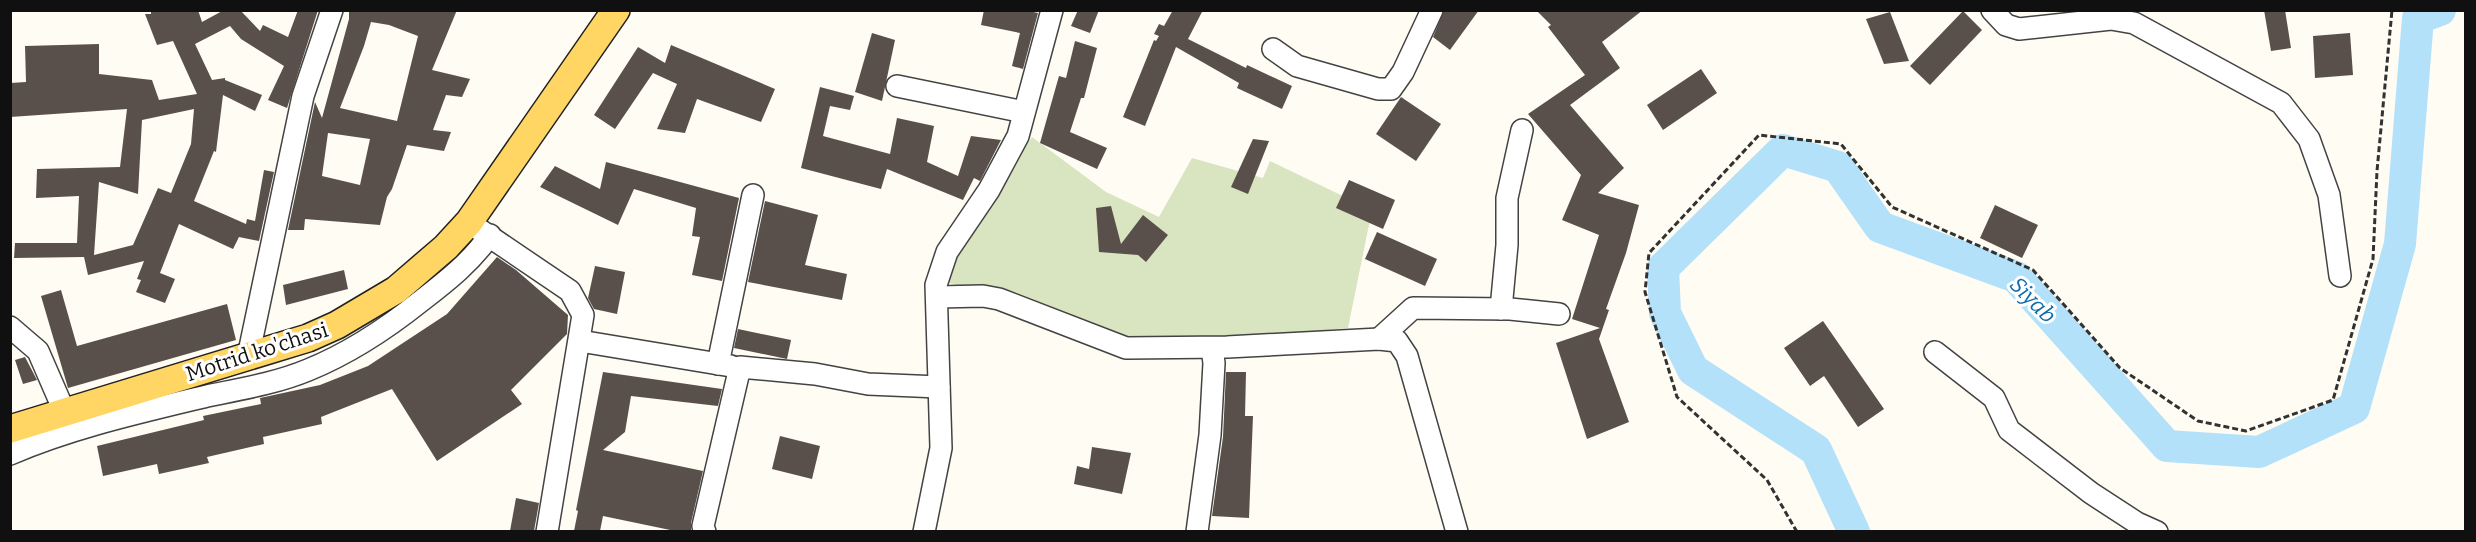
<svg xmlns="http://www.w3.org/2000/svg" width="2476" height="542" viewBox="0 0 2476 542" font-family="Bitter,serif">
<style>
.cemetery{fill:#d9e4c1}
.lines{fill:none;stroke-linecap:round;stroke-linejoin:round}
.river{stroke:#b3e1fa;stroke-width:32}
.building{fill:#5a504b;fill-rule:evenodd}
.minor-casing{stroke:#434343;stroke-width:24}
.major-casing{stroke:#212121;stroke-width:30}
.path{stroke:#323232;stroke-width:3;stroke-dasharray:6 3;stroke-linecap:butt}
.minor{stroke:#fff;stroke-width:21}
.major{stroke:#ffd663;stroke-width:27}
.labels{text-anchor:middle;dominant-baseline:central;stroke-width:6;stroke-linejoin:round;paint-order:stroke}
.street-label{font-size:21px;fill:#101010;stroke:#fff}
.water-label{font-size:22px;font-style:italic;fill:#0f6bac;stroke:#fff}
</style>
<rect width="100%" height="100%" fill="#fffcf3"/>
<polygon class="cemetery" points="1032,137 1106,192 1159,217 1192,158 1263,178 1270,161 1372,210 1348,328 1193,343 1120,342 938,279"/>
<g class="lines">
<polyline class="river" points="1854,532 1816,450 1693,370 1665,313 1663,268 1783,150 1838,167 1880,227 2016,277 2167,446 2259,452 2354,408 2400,244 2418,18 2440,10"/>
</g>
<g class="building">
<path d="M 151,10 L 198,10 L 202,22 L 224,10 L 240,10 L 260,31 L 263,25 L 288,37 L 298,10 L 318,10 L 287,108 L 268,100 L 284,66 L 241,39 L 230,26 L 195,44 L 212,80 L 225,78 L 225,80 L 262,95 L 255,111 L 223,95 L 216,152 L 214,151 L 194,201 L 246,224 L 247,219 L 255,221 L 264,170 L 274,172 L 259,241 L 239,237 L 233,249 L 179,224 L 160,273 L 175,279 L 165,303 L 136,292 L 141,280 L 137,279 L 144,261 L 88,275 L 84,257 L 14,258 L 15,243 L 77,243 L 79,196 L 36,198 L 37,169 L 120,167 L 127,109 L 10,117 L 10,83 L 26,82 L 25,46 L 99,44 L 99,74 L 152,80 L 159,100 L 197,94 L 173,41 L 157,45 L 145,14 L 151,14 ZM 194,109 L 191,144 L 171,193 L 158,188 L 133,245 L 94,255 L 99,182 L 138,194 L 142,120 Z"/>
<path d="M 349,10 L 457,10 L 432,70 L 470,79 L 462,97 L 446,95 L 433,130 L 451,132 L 444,151 L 407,145 L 392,189 L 387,197 L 380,225 L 305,219 L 304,230 L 288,230 L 315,102 L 322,118 L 349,19 ZM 371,22 L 389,25 L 418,36 L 397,121 L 340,108 L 364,46 ZM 328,133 L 370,139 L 360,185 L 322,176 Z"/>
<polygon points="984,10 1024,10 1038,13 1023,69 1012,66 1020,33 981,25"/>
<polygon points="1078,10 1099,10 1090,33 1071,26"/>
<polygon points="1173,10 1203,10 1188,39 1246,68 1247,65 1292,86 1282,109 1237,88 1239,83 1176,47 1145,126 1123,117 1154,40 1156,41 1159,36 1154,34 1159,24 1164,26"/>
<polygon points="1444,10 1479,10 1450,50 1433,37"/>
<polygon points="1536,10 1643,10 1602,42 1620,68 1570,105 1624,168 1598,193 1639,205 1626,253 1606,309 1609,310 1599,339 1629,422 1587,439 1556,343 1600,328 1572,319 1599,235 1562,220 1581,175 1528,114 1585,75 1548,27 1551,25"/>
<polygon points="2264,10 2285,10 2291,48 2271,51"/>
<polygon points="1963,11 1982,30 1930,85 1910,66"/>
<polygon points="1890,12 1909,61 1884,64 1866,19"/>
<polygon points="872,33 895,40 882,101 855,92"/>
<polygon points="2350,33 2353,75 2315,78 2313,36"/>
<polygon points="1075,41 1097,48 1084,98 1081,98 1070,132 1107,148 1097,169 1040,143 1059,76 1066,78"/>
<polygon points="671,45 775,89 761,122 697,99 685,133 657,129 677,84 653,73 615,129 594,115 638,47 665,63"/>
<polygon points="1701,69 1717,93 1663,130 1647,105"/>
<polygon points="820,87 854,96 850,110 830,106 823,136 890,154 897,118 934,126 927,162 958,176 971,136 1001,140 980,181 974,178 963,200 887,169 881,189 801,168"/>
<polygon points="1401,97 1441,124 1416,161 1376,134"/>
<polygon points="1253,139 1269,141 1248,194 1231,187"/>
<polygon points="606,162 739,198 722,281 692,275 700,237 692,236 696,208 634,189 618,225 540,187 555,166 600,189"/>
<polygon points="1349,180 1395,200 1383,229 1336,208"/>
<polygon points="765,201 818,215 805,265 847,274 842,300 748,282"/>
<polygon points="1995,205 2038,225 2022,258 1980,238"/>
<polygon points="1111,206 1121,244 1143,215 1168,235 1146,262 1138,255 1099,252 1096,208"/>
<polygon points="1377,232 1437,259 1425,286 1365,259"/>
<polygon points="497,257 516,270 568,315 567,334 511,390 522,404 437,461 392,389 321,417 322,424 263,437 264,444 207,457 209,463 159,474 157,464 103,476 97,446 204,420 203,416 261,404 260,398 320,385 368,366 447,314"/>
<polygon points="595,266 625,272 617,314 594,309 588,298"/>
<polygon points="344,270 348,289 286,305 283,285"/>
<polygon points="61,290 77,346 227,304 236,340 68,388 41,296"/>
<polygon points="1823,321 1884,409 1858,427 1824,376 1810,386 1784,348"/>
<polygon points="738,329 791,340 787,359 734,348"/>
<polygon points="25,357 37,380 23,384 15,360"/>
<polygon points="603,372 722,389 718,406 631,396 625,432 603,450 703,471 691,523 691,531 675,531 603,516 600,531 574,531 578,511 576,510"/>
<polygon points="1226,372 1246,372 1245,416 1253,416 1249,518 1212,516 1223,437"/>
<polygon points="780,436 820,446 812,479 772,469"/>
<polygon points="1092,447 1131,453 1122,494 1074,484 1077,466 1089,469"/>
<polygon points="516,498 539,503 534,531 510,531"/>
</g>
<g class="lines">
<defs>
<g id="minor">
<polyline points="1992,10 2006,25 2019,29 2111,19 2134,23 2281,103 2309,139 2329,195 2340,276"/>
<polyline points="1273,49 1297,66 1378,89 1391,89 1403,72 1432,10"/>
<polyline points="897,86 1024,112"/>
<polyline points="477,228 570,291 583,315 547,532"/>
<polyline points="937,297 983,296 999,299 1126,348 1227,347 1379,339 1397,341 1407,356 1457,532"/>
<polyline points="1501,309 1507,245 1507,198 1522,130"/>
<polyline points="10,327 38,351 65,413"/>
<polyline points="1379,339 1413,308 1510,309 1559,314"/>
<polyline points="580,341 731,366"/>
<polyline points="1935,352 1994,398 2009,430 2091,493 2137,523 2157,532"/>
<polyline points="248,357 303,96 332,10"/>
<polyline points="718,364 753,195"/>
<path d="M 10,454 C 73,427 141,412 207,396 C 241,389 277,383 308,370 C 350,353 386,329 421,301 C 447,281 471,262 490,235"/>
<polyline points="705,532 703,526 740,367 815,374 868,384 939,387"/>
<polyline points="924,532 941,448 936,285 947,252 989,190 1018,136 1052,10"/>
<polyline points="1197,532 1210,435 1214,363 1212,348"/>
</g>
<polyline id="major" points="10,429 308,338 337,325 396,290 446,247 469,222 616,10"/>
</defs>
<use href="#minor" class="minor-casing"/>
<use href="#major" class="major-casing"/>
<polyline class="path" points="1797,532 1767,480 1677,397 1645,292 1649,253 1759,135 1841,144 1892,207 2033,270 2120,368 2198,421 2246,431 2333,400 2373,259 2377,171 2392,10"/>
<use href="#minor" class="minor"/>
<use href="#major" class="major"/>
</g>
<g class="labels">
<g class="street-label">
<text transform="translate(257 352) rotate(-18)">Motrid ko'chasi</text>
</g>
<g class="water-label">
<text transform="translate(2033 300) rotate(45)">Siyab</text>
</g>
</g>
<rect width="2476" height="542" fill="none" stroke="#101010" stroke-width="24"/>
</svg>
